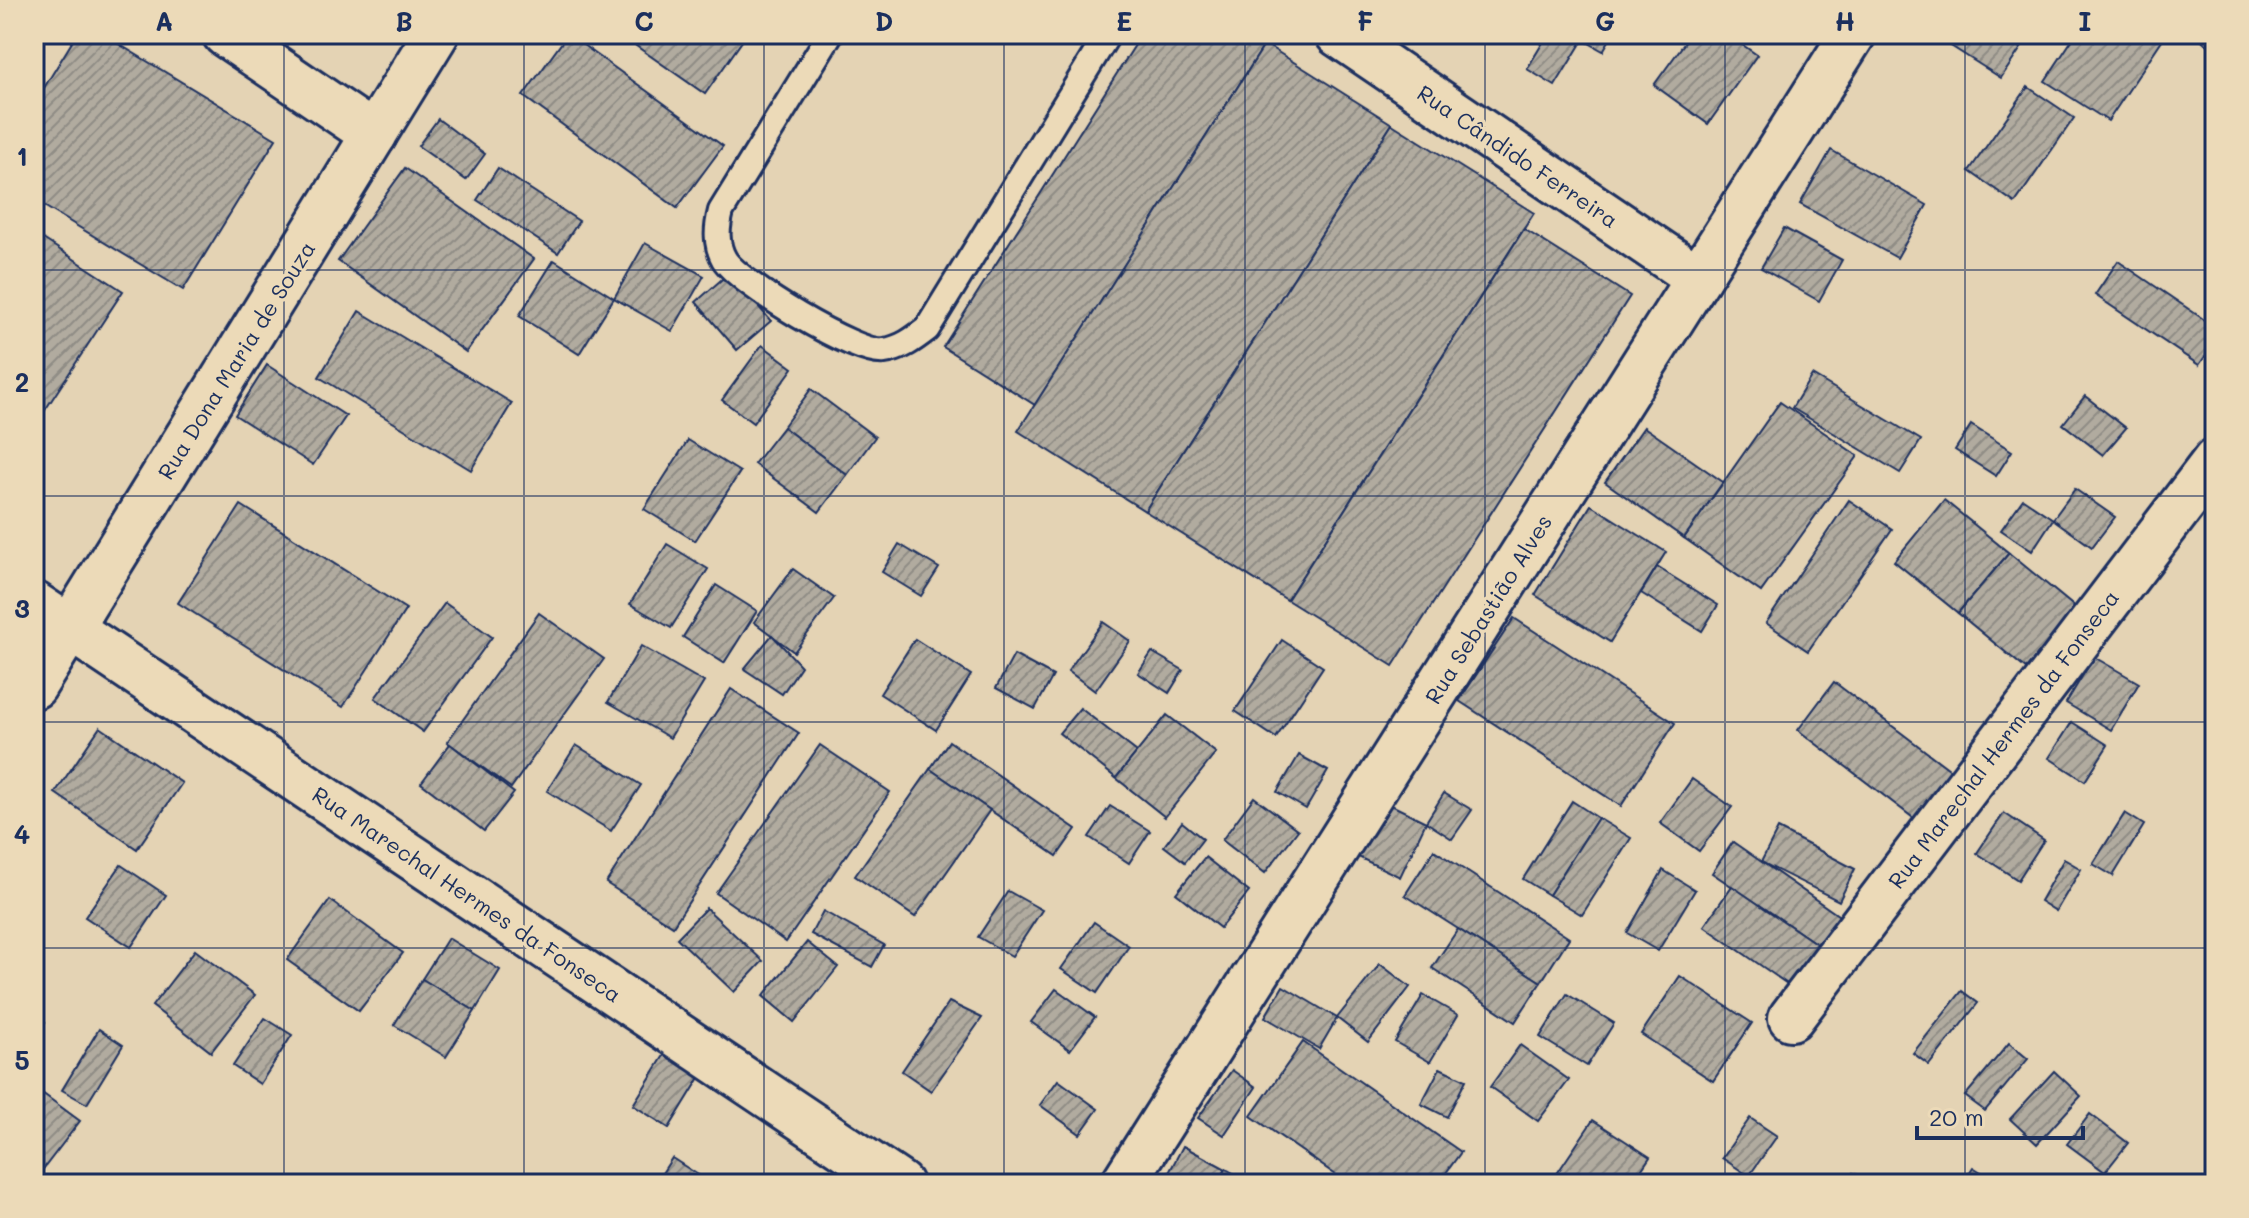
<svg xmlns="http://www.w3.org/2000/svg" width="2249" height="1218" viewBox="0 0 2249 1218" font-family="Mali,sans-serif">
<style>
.building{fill:url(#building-hatch);stroke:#1b2f5e;stroke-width:2}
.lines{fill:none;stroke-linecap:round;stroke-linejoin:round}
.lane-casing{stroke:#1b2f5e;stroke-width:30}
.street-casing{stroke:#1b2f5e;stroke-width:50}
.lane{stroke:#ecdab8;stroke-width:24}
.street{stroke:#ecdab8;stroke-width:44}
.grid{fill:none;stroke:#1b2f5e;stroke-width:2;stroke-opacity:0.55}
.labels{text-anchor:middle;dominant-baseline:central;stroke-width:7;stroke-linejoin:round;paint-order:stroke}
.street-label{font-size:22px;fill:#1b2f5e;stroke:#ecdab8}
.neatline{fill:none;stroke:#1b2f5e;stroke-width:3}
.grid-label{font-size:26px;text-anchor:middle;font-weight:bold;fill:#1b2f5e}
</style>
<defs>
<pattern id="building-hatch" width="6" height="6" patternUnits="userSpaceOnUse" patternTransform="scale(2)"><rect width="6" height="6" fill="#b1ab9f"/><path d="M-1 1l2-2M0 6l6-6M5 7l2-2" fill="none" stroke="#8f8c85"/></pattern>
</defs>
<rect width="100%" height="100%" fill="#e4d3b4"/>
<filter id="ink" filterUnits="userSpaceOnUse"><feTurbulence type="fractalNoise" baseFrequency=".0125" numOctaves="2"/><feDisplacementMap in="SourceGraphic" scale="16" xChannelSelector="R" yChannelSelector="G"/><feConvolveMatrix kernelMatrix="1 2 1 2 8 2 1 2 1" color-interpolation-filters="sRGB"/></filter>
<g filter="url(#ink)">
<g class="building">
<polygon points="77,34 102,34 276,139 183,290 34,200 34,104"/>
<polygon points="568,34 723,146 677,208 523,96"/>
<polygon points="619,34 747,34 705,94"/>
<polygon points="1142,34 1250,34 1265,44 1035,405 943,347"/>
<polygon points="1548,34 1573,34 1583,40 1555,86 1527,69"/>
<polygon points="1573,34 1613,34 1603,51"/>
<polygon points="1691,34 1727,34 1757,55 1708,124 1654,85"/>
<polygon points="1932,34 2019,34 2027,39 2001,78"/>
<polygon points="2076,34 2166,34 2108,121 2045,81"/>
<polygon points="2193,34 2215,34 2215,50"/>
<polygon points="1265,44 1392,124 1145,511 1018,431"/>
<polygon points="2028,87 2074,118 2015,203 1969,171"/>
<polygon points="438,119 485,154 466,180 418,146"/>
<polygon points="1392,124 1534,213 1287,600 1145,511"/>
<polygon points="1831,150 1927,205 1897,258 1800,204"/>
<polygon points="405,168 534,259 466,352 338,261"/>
<polygon points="498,168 579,221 558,253 477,200"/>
<polygon points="1784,228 1842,260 1819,301 1761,268"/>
<polygon points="1524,229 1630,296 1393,666 1287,600"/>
<polygon points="34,233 123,291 34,427"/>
<polygon points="645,243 704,276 672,331 614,298"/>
<polygon points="554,260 614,298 579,354 519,316"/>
<polygon points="2118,261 2215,327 2215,342 2199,365 2095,295"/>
<polygon points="729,273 771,321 737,350 696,302"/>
<polygon points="359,311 512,403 471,470 319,377"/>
<polygon points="762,345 793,368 753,423 722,400"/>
<polygon points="267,365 346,416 313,465 235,415"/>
<polygon points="1812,375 1921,440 1900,473 1792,408"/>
<polygon points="811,389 875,437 847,475 783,427"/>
<polygon points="2085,396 2126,428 2103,455 2063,424"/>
<polygon points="1780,402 1858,456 1761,592 1684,538"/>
<polygon points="1971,425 2012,451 1996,476 1955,450"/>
<polygon points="783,427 847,475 819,512 754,464"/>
<polygon points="1644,427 1723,482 1684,538 1605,482"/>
<polygon points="688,440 740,472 695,541 644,509"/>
<polygon points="2075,489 2115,517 2092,547 2053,519"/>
<polygon points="2023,499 2053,519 2032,551 2001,530"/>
<polygon points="1849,500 1892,529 1808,651 1766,623"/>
<polygon points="1944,500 2009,553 1958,613 1894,561"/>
<polygon points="241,505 406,609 343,707 178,603"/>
<polygon points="1591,505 1666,552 1610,642 1535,595"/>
<polygon points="667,544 708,569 671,628 630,604"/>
<polygon points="899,544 939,568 921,596 882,572"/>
<polygon points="2009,553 2077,609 2026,669 1958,613"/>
<polygon points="1657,567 1718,605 1702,631 1641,593"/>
<polygon points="793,569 834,598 794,652 754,622"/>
<polygon points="716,585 757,611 724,663 683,637"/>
<polygon points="445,603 492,637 423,732 375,698"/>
<polygon points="539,613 604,659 511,788 447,742"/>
<polygon points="1514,618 1675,723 1621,806 1459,701"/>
<polygon points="1103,622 1130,641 1095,691 1068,671"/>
<polygon points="772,635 801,666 782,694 744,669"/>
<polygon points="915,639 971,675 936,730 880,694"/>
<polygon points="1282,640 1323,667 1276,738 1235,711"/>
<polygon points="641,646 704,682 670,738 608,702"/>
<polygon points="1152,652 1183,670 1169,693 1138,673"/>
<polygon points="1014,655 1053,676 1035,709 996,688"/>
<polygon points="2094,657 2139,683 2111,730 2066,703"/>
<polygon points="1834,682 1953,772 1916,820 1798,730"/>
<polygon points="731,689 799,733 673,926 606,883"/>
<polygon points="1080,708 1137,752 1116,778 1059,733"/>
<polygon points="1167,715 1216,753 1165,817 1116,778"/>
<polygon points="2072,722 2108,745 2085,781 2049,758"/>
<polygon points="100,727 182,783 137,849 55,793"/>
<polygon points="949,741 1076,829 1057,856 930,769"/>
<polygon points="450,744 514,793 484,831 421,783"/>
<polygon points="576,745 641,785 611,831 547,791"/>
<polygon points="820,745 890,792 786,942 716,893"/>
<polygon points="1299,755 1328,771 1306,809 1277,792"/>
<polygon points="930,769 990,810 915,917 855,876"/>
<polygon points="1692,779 1732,807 1699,851 1660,823"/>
<polygon points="1444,793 1472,810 1452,839 1426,822"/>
<polygon points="1254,797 1298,830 1265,873 1222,840"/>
<polygon points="1381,800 1426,822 1400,877 1354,855"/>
<polygon points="1572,801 1598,818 1549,895 1523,879"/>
<polygon points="1110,806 1150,831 1129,863 1089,837"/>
<polygon points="2004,813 2044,840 2018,880 1977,853"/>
<polygon points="2125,813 2144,825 2113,876 2093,864"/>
<polygon points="1598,818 1631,838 1582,915 1549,895"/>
<polygon points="1182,822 1203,839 1185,862 1164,846"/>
<polygon points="1778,829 1855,869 1839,901 1761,862"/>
<polygon points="1733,842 1845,920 1824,949 1712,873"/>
<polygon points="1434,850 1569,938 1541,982 1405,895"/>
<polygon points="1205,857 1249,892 1220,928 1176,893"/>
<polygon points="2064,859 2081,869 2056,911 2040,901"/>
<polygon points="121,865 166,895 131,947 85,917"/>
<polygon points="1663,870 1695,890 1658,951 1627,933"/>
<polygon points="1732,886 1824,949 1796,990 1704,926"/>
<polygon points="1008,891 1042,910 1012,956 978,937"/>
<polygon points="330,900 403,953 359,1011 287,960"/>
<polygon points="706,908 763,961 734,992 677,938"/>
<polygon points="823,911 884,945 872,967 811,934"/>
<polygon points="1094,922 1129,946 1097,993 1061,969"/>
<polygon points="1458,929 1541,982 1515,1022 1432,968"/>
<polygon points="448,938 500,970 475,1011 422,979"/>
<polygon points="807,942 838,967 794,1022 763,996"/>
<polygon points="195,950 255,995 211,1052 152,1006"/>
<polygon points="1380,964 1410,987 1368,1042 1337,1018"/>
<polygon points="1680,976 1752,1023 1713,1081 1641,1034"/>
<polygon points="422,979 475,1011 446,1057 394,1025"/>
<polygon points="1283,986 1337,1018 1319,1049 1265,1017"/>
<polygon points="1056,989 1095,1017 1070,1050 1031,1022"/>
<polygon points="1962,991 1978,1003 1929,1065 1913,1053"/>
<polygon points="1567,994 1614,1023 1587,1066 1540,1037"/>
<polygon points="1423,995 1458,1015 1430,1062 1395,1042"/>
<polygon points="949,1002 982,1018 931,1091 902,1071"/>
<polygon points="34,1014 45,1022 34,1038"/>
<polygon points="265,1018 292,1035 260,1084 233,1066"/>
<polygon points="99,1029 123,1045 87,1104 62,1090"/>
<polygon points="1303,1042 1461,1152 1438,1184 1349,1184 1251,1116"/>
<polygon points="2009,1043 2028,1059 1985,1111 1965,1096"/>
<polygon points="1520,1045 1569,1080 1538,1121 1490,1087"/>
<polygon points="668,1049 704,1071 669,1128 633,1105"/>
<polygon points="1440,1068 1466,1080 1447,1117 1421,1104"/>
<polygon points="1232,1070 1256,1087 1224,1135 1198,1118"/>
<polygon points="2054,1071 2081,1096 2037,1144 2010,1119"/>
<polygon points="1058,1080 1098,1109 1080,1134 1040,1105"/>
<polygon points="34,1087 80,1121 34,1181"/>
<polygon points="2090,1114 2128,1143 2105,1172 2067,1144"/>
<polygon points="1750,1118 1777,1136 1749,1176 1722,1158"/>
<polygon points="1593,1120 1650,1157 1632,1184 1550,1184"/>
<polygon points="1183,1146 1226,1169 1218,1184 1163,1184"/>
<polygon points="672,1158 712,1184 655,1184"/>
<polygon points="1973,1167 2000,1184 1962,1184"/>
<polygon points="1226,1169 1253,1184 1218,1184"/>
<polygon points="1853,1173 1877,1184 1848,1184"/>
</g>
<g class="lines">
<defs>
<path id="lane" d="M 830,34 L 721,211 C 717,227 715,243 724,259 C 738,283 856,355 884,351 C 901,349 914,339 927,329 L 1108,34"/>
<g id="street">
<polyline points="225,34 374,135"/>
<polyline points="1338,34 1698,278"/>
<polyline points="34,604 900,1184"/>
<polyline points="34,686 436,34"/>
<polyline points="1791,1018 2215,461"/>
<polyline points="1123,1184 1853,34"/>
</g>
</defs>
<use href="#lane" class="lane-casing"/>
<use href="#street" class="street-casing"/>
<use href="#lane" class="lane"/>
<use href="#street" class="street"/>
</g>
</g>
<path class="grid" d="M 284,34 L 284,1184M 524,34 L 524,1184M 764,34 L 764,1184M 1004,34 L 1004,1184M 1245,34 L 1245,1184M 1485,34 L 1485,1184M 1725,34 L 1725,1184M 1965,34 L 1965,1184M 34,270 L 2215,270M 34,496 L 2215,496M 34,722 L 2215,722M 34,948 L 2215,948"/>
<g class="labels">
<g class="street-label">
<text transform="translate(1518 156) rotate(34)">Rua Cândido Ferreira</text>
<text transform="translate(236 360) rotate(-58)">Rua Dona Maria de Souza</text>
<text transform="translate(1488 609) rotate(-58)">Rua Sebastião Alves</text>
<text transform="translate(2003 739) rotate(-53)">Rua Marechal Hermes da Fonseca</text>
<text transform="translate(467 894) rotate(34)">Rua Marechal Hermes da Fonseca</text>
</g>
</g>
<rect width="2249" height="1218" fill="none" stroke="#ecdab8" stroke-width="88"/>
<path d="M1917 1126v12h166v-12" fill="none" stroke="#1b2f5e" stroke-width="4"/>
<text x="1929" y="1126" font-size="24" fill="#1b2f5e" stroke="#ecdab8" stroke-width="6" paint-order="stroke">20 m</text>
<rect x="44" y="44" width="2161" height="1130" class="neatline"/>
<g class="grid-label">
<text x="164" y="31">A</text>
<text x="404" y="31">B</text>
<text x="644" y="31">C</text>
<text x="884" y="31">D</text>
<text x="1124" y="31">E</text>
<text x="1365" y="31">F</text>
<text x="1605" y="31">G</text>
<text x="1845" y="31">H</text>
<text x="2085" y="31">I</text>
<text x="22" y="166">1</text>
<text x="22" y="392">2</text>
<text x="22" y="618">3</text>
<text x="22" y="844">4</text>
<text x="22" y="1070">5</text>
</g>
</svg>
